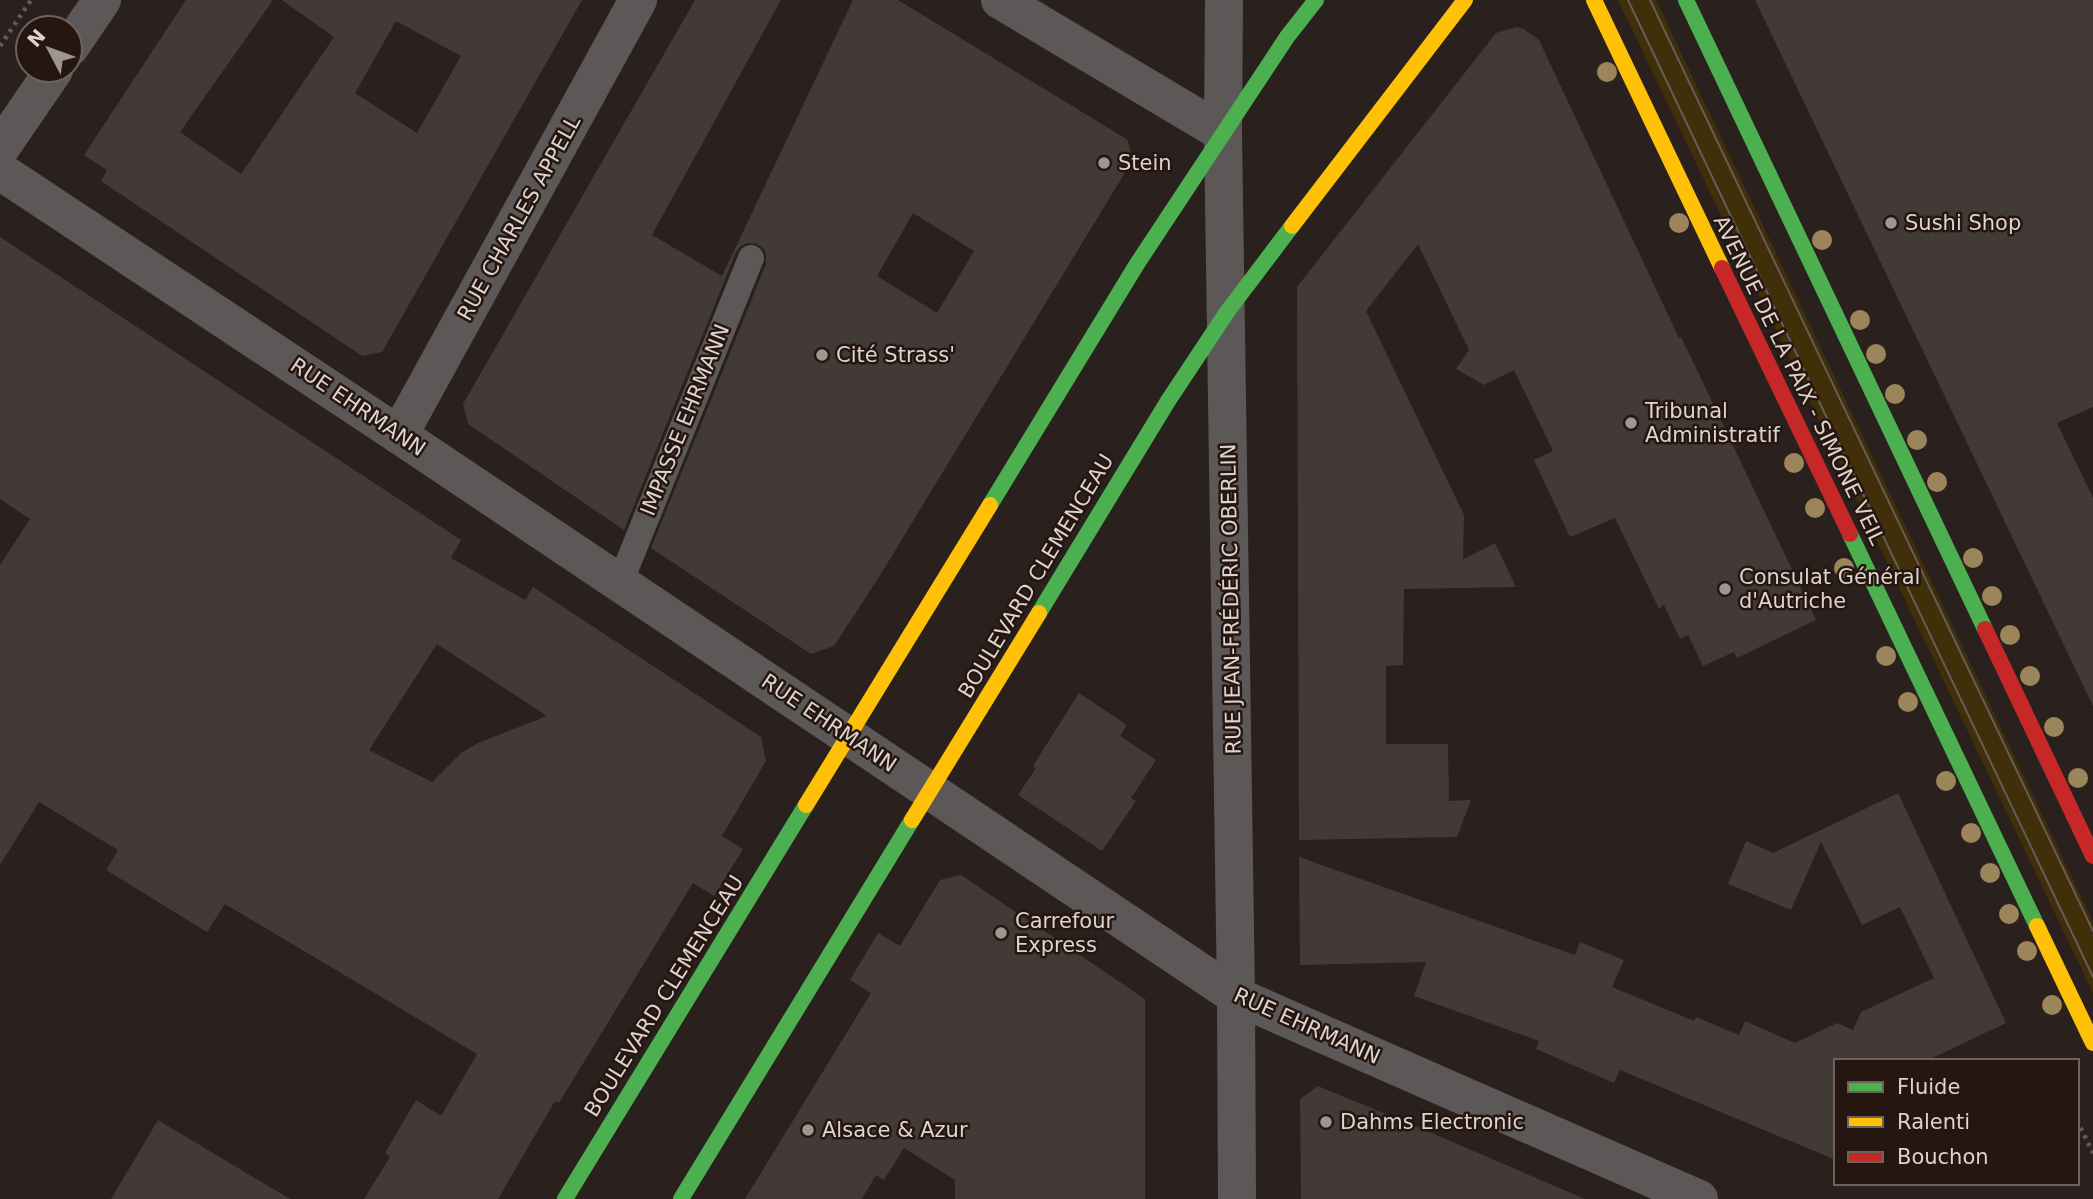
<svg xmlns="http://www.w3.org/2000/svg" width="2093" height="1199" viewBox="0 0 2093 1199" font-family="'DejaVu Sans',sans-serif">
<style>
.green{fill:#402f08}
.building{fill:#413a36;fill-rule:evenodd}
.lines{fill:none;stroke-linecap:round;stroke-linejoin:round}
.path{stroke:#615c5a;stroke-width:4.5;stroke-dasharray:3.5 5;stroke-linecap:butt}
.lane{stroke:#5d5858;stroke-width:26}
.street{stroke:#5d5858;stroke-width:38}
.fast{stroke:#4caf50;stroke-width:16}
.slow{stroke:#ffc107;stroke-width:16}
.jam{stroke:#c62828;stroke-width:16}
.tram{stroke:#635d5c;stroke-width:2}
.tree{fill:#9c855b}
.poi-dot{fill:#9f9591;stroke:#251610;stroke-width:2.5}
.labels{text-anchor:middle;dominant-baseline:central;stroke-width:5;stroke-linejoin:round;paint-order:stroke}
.poi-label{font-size:21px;fill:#ded3cf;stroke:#251610;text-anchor:start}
.street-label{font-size:21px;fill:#ded3cf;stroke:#251610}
</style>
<rect width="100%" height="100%" fill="#2a211e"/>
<polygon class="green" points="1618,0 1656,0 2093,922 2093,993"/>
<g class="building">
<path d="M 186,0 L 273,0 L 180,132 L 241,174 L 334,37 L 282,0 L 582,0 L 382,352 L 362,356 L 101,181 L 107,170 L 84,155 ZM 396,21 L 461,56 L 417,133 L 355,93 Z"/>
<path d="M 695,0 L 781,0 L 652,235 L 722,276 L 853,0 L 898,0 L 1128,140 L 1132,161 L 879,577 L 834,646 L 811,654 L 651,548 L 766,264 L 766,255 L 764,249 L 757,244 L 748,243 L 741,246 L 736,252 L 624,530 L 468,424 L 463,404 ZM 913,213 L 974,251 L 937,313 L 877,276 Z"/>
<polygon points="1755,0 2093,0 2093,407 2057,423 2093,498 2093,706"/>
<polygon points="1517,27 1524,29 1539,40 1679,338 1681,337 1709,395 1816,620 1737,658 1734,652 1703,666 1688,635 1680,639 1664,605 1659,609 1615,518 1570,537 1534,460 1553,451 1514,370 1484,385 1456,369 1469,350 1418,244 1366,311 1464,515 1463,559 1495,543 1516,587 1404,589 1403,665 1386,666 1386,744 1448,744 1449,801 1471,800 1457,837 1299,840 1297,287 1496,33"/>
<path d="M 0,237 L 461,540 L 451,558 L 525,600 L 533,587 L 761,737 L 766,761 L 722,836 L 743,849 L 714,896 L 693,883 L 559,1103 L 555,1101 L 498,1199 L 364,1199 L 390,1157 L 385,1153 L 416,1100 L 441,1116 L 477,1054 L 225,904 L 207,932 L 106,870 L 118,850 L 39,802 L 0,865 L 0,565 L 30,519 L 0,499 ZM 437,644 L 547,716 L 478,743 L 461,753 L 432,782 L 369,750 Z"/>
<polygon points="1079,693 1127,725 1120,736 1156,760 1131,798 1136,801 1102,851 1018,795 1036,768 1033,766"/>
<polygon points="1898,793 2006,1023 1926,1061 1836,1061 1836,1160 1620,1070 1614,1083 1536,1049 1539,1041 1414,996 1426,962 1300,965 1299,857 1575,955 1580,942 1624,960 1612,987 1694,1021 1696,1017 1739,1035 1745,1021 1795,1043 1837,1023 1853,1030 1861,1012 1934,978 1900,907 1862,925 1821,842 1791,910 1728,884 1746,841 1773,853"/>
<polygon points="961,875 1145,999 1145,1199 955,1199 955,1180 904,1148 884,1180 876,1175 862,1199 745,1199 871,993 850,980 878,933 900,946 940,880"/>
<polygon points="1318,1086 1427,1131 1585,1199 1301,1199 1300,1099"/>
<polygon points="158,1120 290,1199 111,1199"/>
</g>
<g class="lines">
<g class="path">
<polyline points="0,46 31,0"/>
<polyline points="2077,1120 2093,1153"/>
</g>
<polyline class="lane" points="620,583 751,258"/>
<g class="street">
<polyline points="1000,0 1223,133"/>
<polyline points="1224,0 1223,133 1236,996 1237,1199"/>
<polyline points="70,47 102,0"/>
<polyline points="0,149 54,70"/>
<polyline points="0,171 399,435 1236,996 1699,1199"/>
<polyline points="399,435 638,0"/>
</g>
<g class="fast">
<polyline points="1686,0 1985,629"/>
<polyline points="990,505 1137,264 1287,37 1316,0"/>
<polyline points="1850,534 2037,926"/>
<polyline points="1039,613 1168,401 1227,312 1292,226"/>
<polyline points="565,1199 806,805"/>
<polyline points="681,1199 912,820"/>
</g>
<g class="slow">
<polyline points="1594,0 1722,268"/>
<polyline points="1292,226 1465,0"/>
<polyline points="806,805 990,505"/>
<polyline points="912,820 1039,613"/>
<polyline points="2037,926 2093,1043"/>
</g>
<g class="jam">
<polyline points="1722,268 1850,534"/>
<polyline points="1985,629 2093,856"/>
</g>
<g class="tram">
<polyline points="1628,0 2093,977"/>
<polyline points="1650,0 2093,931"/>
</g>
</g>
<g class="tree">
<circle cx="1607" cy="72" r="10"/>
<circle cx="1679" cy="223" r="10"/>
<circle cx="1822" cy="240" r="10"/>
<circle cx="1860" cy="320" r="10"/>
<circle cx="1876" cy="354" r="10"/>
<circle cx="1895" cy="394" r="10"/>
<circle cx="1917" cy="440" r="10"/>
<circle cx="1794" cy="463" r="10"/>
<circle cx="1937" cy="482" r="10"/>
<circle cx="1815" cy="508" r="10"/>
<circle cx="1973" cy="558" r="10"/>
<circle cx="1844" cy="568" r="10"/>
<circle cx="1992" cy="596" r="10"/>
<circle cx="2010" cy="635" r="10"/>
<circle cx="1886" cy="656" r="10"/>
<circle cx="2030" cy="676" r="10"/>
<circle cx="1908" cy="702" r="10"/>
<circle cx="2054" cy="727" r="10"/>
<circle cx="2078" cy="778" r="10"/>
<circle cx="1946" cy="781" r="10"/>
<circle cx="1971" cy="833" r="10"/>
<circle cx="1990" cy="873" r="10"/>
<circle cx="2009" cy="914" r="10"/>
<circle cx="2027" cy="951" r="10"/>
<circle cx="2052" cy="1005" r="10"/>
</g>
<g class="poi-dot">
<circle cx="1104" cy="163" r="7"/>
<circle cx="1891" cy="223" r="7"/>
<circle cx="822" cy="355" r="7"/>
<circle cx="1631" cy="423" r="7"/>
<circle cx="1725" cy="589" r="7"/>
<circle cx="1001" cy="933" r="7"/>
<circle cx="1326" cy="1122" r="7"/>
<circle cx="808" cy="1130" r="7"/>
</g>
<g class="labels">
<g class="poi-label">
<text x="1118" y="163">Stein</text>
<text x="1905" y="223">Sushi Shop</text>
<text x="836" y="355">Cité Strass'</text>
<text x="1645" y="411">Tribunal<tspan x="1645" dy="24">Administratif</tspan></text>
<text x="1739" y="577">Consulat Général<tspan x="1739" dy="24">d'Autriche</tspan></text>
<text x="1015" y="921">Carrefour<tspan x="1015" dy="24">Express</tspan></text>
<text x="1340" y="1122">Dahms Electronic</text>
<text x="822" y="1130">Alsace &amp; Azur</text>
</g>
<g class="street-label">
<text transform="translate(519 218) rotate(-61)">RUE CHARLES APPELL</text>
<text transform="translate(1799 380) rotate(64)">AVENUE DE LA PAIX - SIMONE VEIL</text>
<text transform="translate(358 407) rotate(34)">RUE EHRMANN</text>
<text transform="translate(685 420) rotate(-68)">IMPASSE EHRMANN</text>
<text transform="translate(1036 576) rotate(-59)">BOULEVARD CLEMENCEAU</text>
<text transform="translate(1231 599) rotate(-91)">RUE JEAN-FRÉDÉRIC OBERLIN</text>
<text transform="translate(829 723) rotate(34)">RUE EHRMANN</text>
<text transform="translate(664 996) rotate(-58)">BOULEVARD CLEMENCEAU</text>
<text transform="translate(1307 1026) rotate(24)">RUE EHRMANN</text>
</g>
</g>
<rect x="1834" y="1059" width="245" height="126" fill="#251610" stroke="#6f625c" stroke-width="2"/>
<rect x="1848" y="1082" width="35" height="10" fill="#4caf50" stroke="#6f625c" stroke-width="2"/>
<text x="1897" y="1094" font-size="21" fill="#ded3cf">Fluide</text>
<rect x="1848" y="1117" width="35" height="10" fill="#ffc107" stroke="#6f625c" stroke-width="2"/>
<text x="1897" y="1129" font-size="21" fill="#ded3cf">Ralenti</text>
<rect x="1848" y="1152" width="35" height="10" fill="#c62828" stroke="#6f625c" stroke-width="2"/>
<text x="1897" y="1164" font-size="21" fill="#ded3cf">Bouchon</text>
<g transform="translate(49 49) rotate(311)"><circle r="33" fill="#251610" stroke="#6f625c" stroke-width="2"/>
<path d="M0-5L12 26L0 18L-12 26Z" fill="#9f9591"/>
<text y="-10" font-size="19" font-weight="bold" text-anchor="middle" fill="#ded3cf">N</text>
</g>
</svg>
